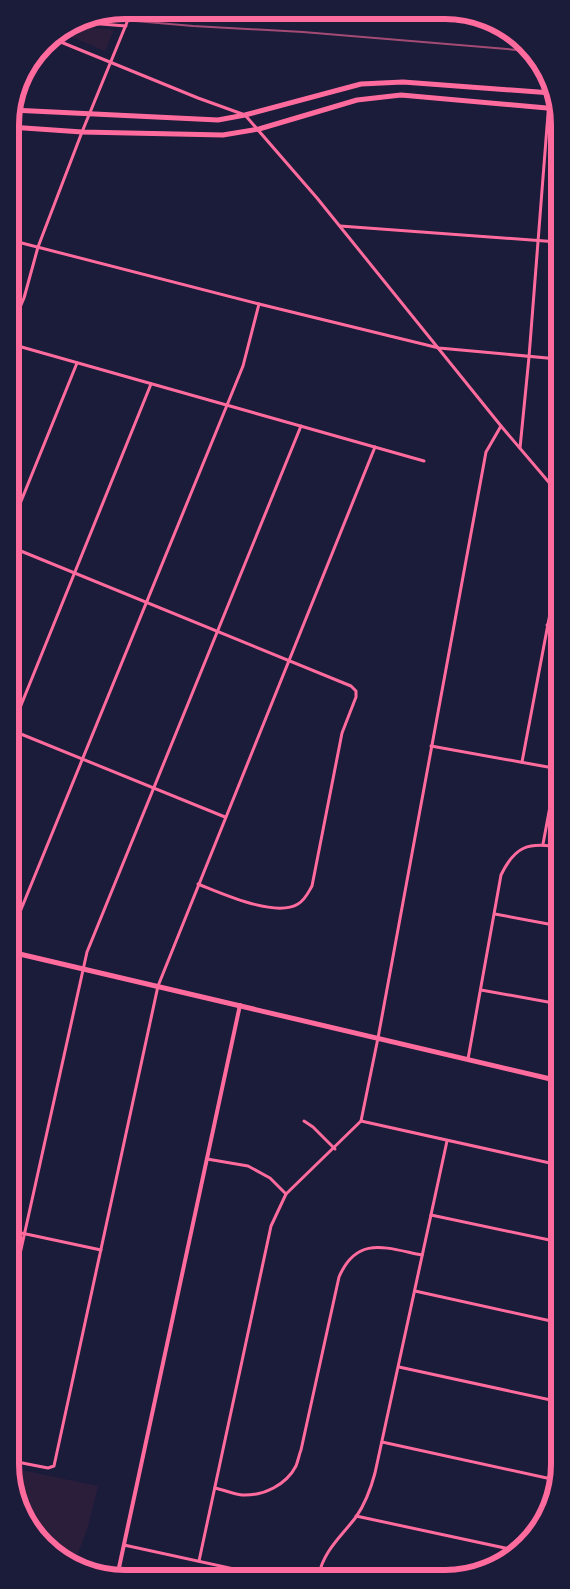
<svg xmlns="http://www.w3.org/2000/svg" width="570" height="1589" viewBox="0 0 570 1589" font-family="'Asap Condensed',sans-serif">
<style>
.green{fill:#2a1e3b}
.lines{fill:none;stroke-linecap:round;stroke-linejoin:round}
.minor{stroke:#ff6b9d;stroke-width:3}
.tertiary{stroke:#ff6b9d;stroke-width:4}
.primary{stroke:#ff6b9d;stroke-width:5}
.trunk{stroke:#ff6b9d;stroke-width:5}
.rail{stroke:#a44b75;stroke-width:2}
.rim{fill:none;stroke:#ff6b9d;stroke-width:6}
</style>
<rect width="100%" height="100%" fill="#1b1b3a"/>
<g class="green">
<polygon points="70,26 114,30 105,51 60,32"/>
<polygon points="12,1468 98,1486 88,1526 75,1562 44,1545 12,1487"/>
</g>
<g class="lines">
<g class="minor">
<polyline points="388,12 480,19"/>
<polyline points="76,22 126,26"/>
<polyline points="51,38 198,98 245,115 317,198 501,426 558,493"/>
<polyline points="340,226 558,242"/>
<polyline points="10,240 259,304 439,348 558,359"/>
<polyline points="11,328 24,298 38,247 82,132 132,10"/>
<polyline points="11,344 424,461"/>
<polyline points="520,448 529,357 550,88"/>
<polyline points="11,526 77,363"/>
<path d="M 11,547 L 351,686 L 356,691 L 356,697 L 342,733 L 312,886 C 308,893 305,900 298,904 C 275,918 221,893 198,884"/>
<polyline points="547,625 559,629"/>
<polyline points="11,730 151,384"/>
<polyline points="11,730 225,817"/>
<polyline points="431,746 559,769"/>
<polyline points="522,762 558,571"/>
<polyline points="543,844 557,769"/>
<polyline points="495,914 559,926"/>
<polyline points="11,934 243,366 259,304"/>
<polyline points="481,990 559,1004"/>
<path d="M 468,1059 L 501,875 C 515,846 528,842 559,847"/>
<polyline points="304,1121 313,1127 335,1149"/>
<polyline points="361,1121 559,1165"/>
<polyline points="207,1159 248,1166 270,1178 286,1194"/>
<polyline points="431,1215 559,1242"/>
<polyline points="12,1231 101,1250"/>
<polyline points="12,1290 87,952 301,426"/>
<polyline points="415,1291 560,1323"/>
<polyline points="399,1367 560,1402"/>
<polyline points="382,1442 556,1480"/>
<polyline points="12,1461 48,1468 54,1466 158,986 375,447"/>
<path d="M 215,1488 C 224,1490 233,1494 242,1495 C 264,1496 286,1485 296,1466 C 298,1461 299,1455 301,1450 L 339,1277 C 357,1235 386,1248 422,1255"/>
<polyline points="356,1516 514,1550"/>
<polyline points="124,1545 271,1577"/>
<polyline points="199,1561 271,1226 286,1194 361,1121 378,1038 486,452 501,426"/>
<path d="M 318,1577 C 324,1550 340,1538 356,1517 C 365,1504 371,1488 375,1473 L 447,1141"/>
</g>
<polyline class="tertiary" points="117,1577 240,1005"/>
<polyline class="primary" points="11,952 559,1081"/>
<g class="trunk">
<polyline points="12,110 218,120 245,115 361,84 403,82 552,93"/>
<polyline points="10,127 82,132 223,135 259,129 357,100 401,95 558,109"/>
</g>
<g class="rail">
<polyline points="124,10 226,21"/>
<polyline points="89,17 193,26 303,32 530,51"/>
</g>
</g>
<path d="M0 0H570V1589H0ZM125 19H445A106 106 0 0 1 551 125V1464A106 106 0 0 1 445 1570H125A106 106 0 0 1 19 1464V125A106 106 0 0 1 125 19Z" fill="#1b1b3a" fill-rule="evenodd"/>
<path class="rim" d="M125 19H445A106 106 0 0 1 551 125V1464A106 106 0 0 1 445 1570H125A106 106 0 0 1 19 1464V125A106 106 0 0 1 125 19Z"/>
</svg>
